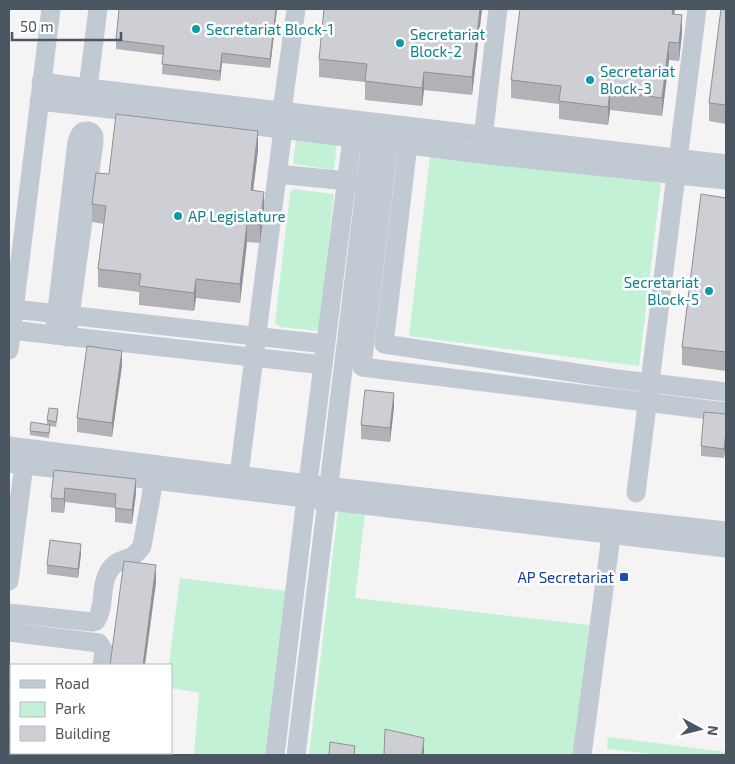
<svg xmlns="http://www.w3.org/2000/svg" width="735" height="764" viewBox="0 0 735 764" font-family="'Exo 2',sans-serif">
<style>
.green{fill:#c3f1d5}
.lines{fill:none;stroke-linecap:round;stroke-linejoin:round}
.minor{stroke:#c1cad2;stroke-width:19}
.wall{fill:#b0b2b7}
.shaded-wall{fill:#909195}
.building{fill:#cdcfd5;stroke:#909195}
.culture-dot{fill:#0f9aa8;stroke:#fff;stroke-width:2}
.transit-dot{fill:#1a4fb4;stroke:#fff;stroke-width:2}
.labels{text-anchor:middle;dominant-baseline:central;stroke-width:5;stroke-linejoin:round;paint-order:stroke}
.culture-label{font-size:15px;fill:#0d838f;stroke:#fff;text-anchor:start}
.transit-label{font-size:15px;fill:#164399;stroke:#fff;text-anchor:end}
</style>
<rect width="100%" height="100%" fill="#f5f3f3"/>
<g class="green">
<polygon points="296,139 337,143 334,170 293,164"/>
<polygon points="430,156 661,183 639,366 409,336"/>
<polygon points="293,189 334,194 319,331 280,327 275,323 290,193"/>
<polygon points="338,511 365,514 355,598 589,625 575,755 309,755"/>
<polygon points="180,578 287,591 267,755 194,755 199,693 171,688 171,665 169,665"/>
<polygon points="608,737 726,752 726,755 659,755 607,749"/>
</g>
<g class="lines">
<g class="minor">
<polyline points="41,82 88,88 726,164"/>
<polyline points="88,88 98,9"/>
<polyline points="39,101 201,119 481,154 726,180"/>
<polyline points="282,111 296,9"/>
<polyline points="389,142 362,367 726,412"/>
<polyline points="408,145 384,344 617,379 726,392"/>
<polyline points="482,147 498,9"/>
<polyline points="277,174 358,182"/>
<polyline points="14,309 325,344"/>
<polyline points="11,330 323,365"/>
<path d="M 54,335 L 77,142 C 79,134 82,129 91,132 L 94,136 L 94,142 L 67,337"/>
<polyline points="9,350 51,9"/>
<polyline points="9,446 308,484 726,531"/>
<polyline points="9,463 726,548"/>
<polyline points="239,475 283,129"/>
<polyline points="636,493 697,9"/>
<polyline points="9,581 24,464"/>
<path d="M 9,613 L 92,622 L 96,621 C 106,606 99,587 109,571 C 119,555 131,564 142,546 L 154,480"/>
<polyline points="9,632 99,643 104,651 102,665"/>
<polyline points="9,692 11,693"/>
<polyline points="139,753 144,755"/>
<polyline points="275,755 306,498 352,138"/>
<polyline points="296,755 371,140"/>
<polyline points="582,755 613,521"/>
</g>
</g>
<g class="wall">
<polygon points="119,9 277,9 270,68 222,63 220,81 162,74 163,55 116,49 116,40"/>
<polygon points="324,9 482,9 472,95 424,90 422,106 365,100 365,82 319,77 319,59"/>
<polygon points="726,9 726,124 709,121 709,103"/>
<polygon points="674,14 682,33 679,61 669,60 662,116 610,110 608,125 559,119 559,104 511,98 511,80"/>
<polygon points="258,150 253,190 264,210 260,243 247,242 240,303 196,298 194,311 139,305 139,292 98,287 98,269 104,224 92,222 92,204 109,174"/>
<polygon points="726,198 726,371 682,365 682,347"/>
<polygon points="122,365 112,437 77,432 77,418"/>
<polygon points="394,407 390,442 361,439 361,425"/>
<polygon points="58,414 56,427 50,426 49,438 30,435 30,431 47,425 47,420"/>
<polygon points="726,414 726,441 724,458 701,456 701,446"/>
<polygon points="54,470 136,493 132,524 115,522 115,508 65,502 64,513 51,512 51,498"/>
<polygon points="81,554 78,578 47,574 47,565"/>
</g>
<g class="shaded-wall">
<polygon points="276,9 277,9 270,68 270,59"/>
<polygon points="480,9 482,9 472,95 472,77"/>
<polygon points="673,9 675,9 672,32 672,14"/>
<polygon points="682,15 682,33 679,61 679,43"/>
<polygon points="669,42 669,60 662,116 662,98"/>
<polygon points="222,53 222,63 220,81 220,71"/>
<polygon points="424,72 424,90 422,106 422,88"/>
<polygon points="610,91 610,110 608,125 608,107"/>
<polygon points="258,131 258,150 251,208 251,190"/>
<polygon points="264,192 264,210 260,243 260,225"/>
<polygon points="247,223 247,242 240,303 240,284"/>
<polygon points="196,279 196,298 194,311 194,293"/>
<polygon points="122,351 122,365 112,437 112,423"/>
<polygon points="394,393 394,407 390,442 390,428"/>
<polygon points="726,432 726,441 724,458 724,449"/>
<polygon points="136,479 136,493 132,524 132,510"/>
<polygon points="65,488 65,502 64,513 64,499"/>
<polygon points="81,544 81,554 78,578 78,569"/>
<polygon points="156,565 156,583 145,665 143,665"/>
<polygon points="424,738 424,755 422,755"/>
</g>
<g class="building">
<polygon points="119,9 276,9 270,59 222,53 220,71 162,64 164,46 116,40"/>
<polygon points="324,9 480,9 472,77 424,72 422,88 365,81 367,64 319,59"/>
<polygon points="520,9 673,9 672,14 682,15 679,43 669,42 662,98 610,91 608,107 559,101 561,86 511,80"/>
<polygon points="721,9 726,9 726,105 709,103"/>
<polygon points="116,114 258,131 251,190 264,192 260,225 247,223 240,284 196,279 194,293 139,286 141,274 98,269 106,206 92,204 96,173 109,174"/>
<polygon points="701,194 726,198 726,352 682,347"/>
<polygon points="87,346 122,351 112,423 77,418"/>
<polygon points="365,390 394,393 390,428 361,425"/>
<polygon points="49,408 58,409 56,422 47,420"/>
<polygon points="704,412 726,414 726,432 724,449 701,446"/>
<polygon points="31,422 50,425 49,433 30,431"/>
<polygon points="54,470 136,479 132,510 115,508 116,494 65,488 64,499 51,498"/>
<polygon points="50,540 81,544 78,569 47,565"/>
<polygon points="124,561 156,565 143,665 110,665"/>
<polygon points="9,728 11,729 11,753 46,753 46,755 9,755"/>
<polygon points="385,729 424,738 422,755 384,755"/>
<polygon points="330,742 355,746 354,755 329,755"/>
</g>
<g class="culture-dot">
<circle cx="196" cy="29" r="5"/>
<circle cx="400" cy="43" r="5"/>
<circle cx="590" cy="80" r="5"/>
<circle cx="178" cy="216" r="5"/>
<circle cx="709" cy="291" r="5"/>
</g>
<rect class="transit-dot" x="619" y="572" width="10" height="10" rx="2.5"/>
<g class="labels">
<g class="culture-label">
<text x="206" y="29">Secretariat Block-1</text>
<text x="410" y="34">Secretariat<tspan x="410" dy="17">Block-2</tspan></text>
<text x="600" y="71">Secretariat<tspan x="600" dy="17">Block-3</tspan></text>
<text x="188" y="216">AP Legislature</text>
<text x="699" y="282" text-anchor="end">Secretariat<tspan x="699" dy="17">Block-5</tspan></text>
</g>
<g class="transit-label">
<text x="614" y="577">AP Secretariat</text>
</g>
</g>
<rect width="735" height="764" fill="none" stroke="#4a5661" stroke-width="20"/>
<rect x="10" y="664" width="162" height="90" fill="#ffffff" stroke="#b7bbc0"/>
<rect x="20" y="680" width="25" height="8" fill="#c1cad2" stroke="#b7bbc0"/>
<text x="55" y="689" font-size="15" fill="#4a5661">Road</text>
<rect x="20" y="702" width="25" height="15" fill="#c3f1d5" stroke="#b7bbc0"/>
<text x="55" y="714" font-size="15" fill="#4a5661">Park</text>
<rect x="20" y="726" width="25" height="15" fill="#cdcfd5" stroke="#b7bbc0"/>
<text x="55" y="739" font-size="15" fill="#4a5661">Building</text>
<g transform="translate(700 729) rotate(97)" stroke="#ffffff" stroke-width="4" paint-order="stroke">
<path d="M0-4L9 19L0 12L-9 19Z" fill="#4a5661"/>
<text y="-8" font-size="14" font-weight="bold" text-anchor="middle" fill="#4a5661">N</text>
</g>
<path d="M12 32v8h109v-8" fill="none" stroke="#4a5661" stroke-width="2.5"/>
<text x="20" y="32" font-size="15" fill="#4a5661" stroke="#ffffff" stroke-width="4" paint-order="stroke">50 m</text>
</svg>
